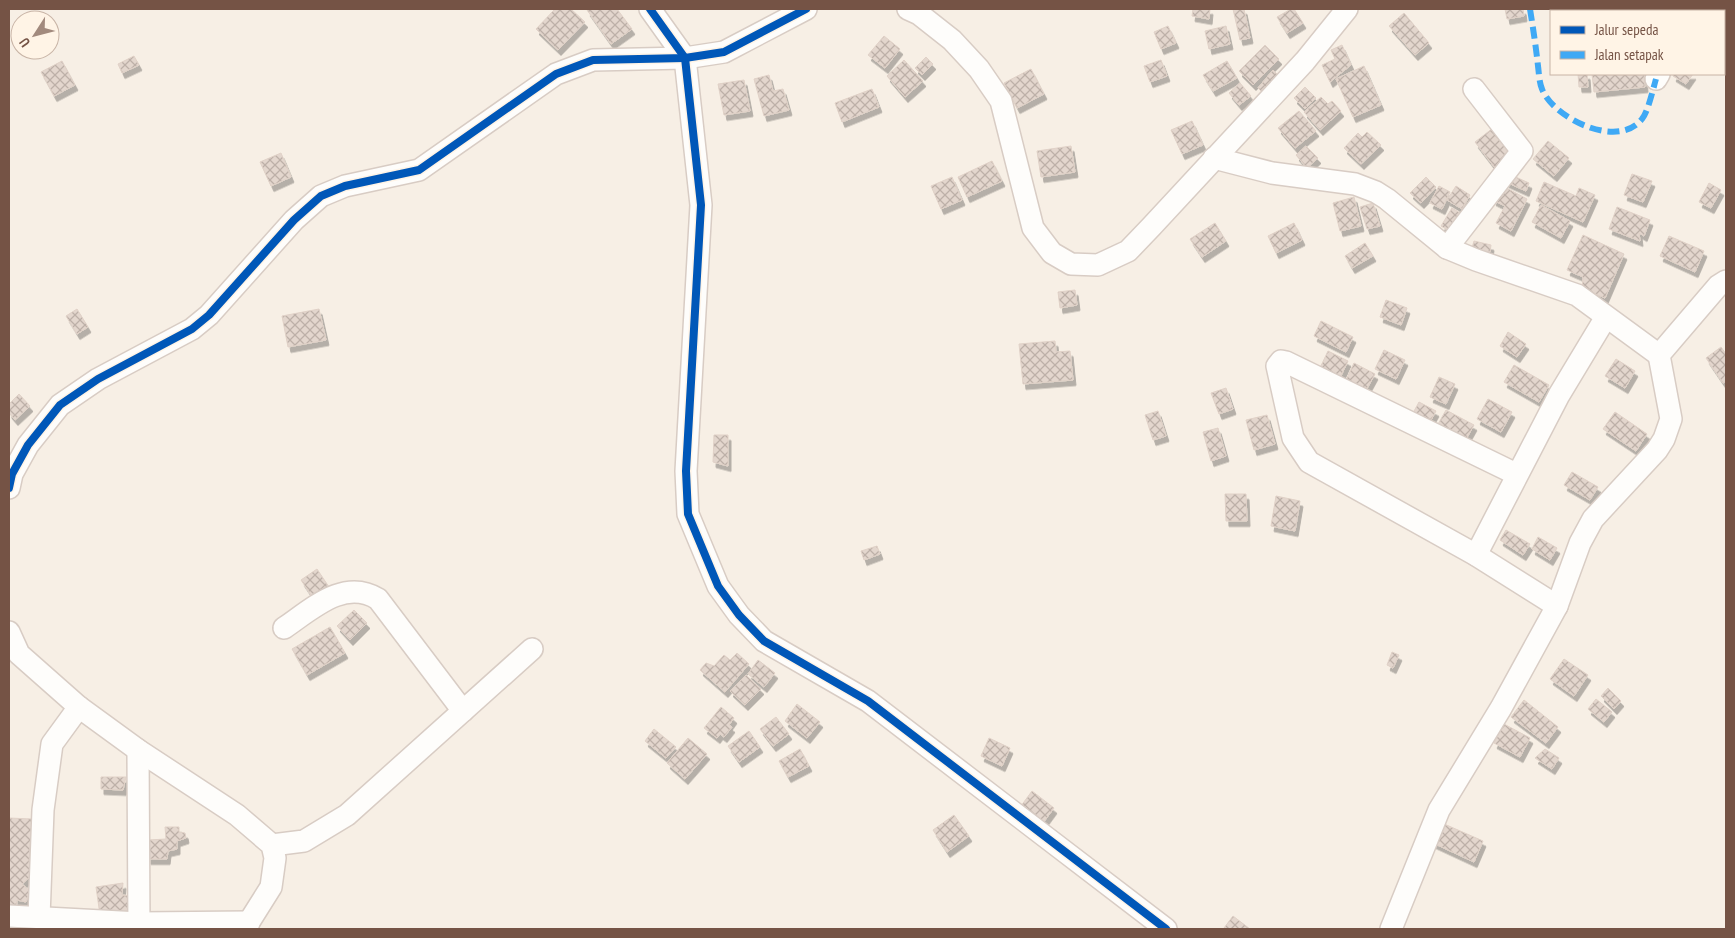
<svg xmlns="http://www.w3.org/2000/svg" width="1735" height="938" viewBox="0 0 1735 938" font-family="'PT Sans Narrow',sans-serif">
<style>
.building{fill:url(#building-cross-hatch);stroke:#e0d1c7;filter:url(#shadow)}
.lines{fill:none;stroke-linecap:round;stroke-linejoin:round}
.minor-casing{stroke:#d8ccc4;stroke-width:24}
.minor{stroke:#fefdfb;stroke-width:21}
.quiet{stroke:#3fa9f5;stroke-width:6;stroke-dasharray:12 6;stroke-linecap:butt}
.cycleway-casing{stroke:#fff4e6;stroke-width:11}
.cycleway{stroke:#0057b8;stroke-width:8}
</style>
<defs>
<pattern id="building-cross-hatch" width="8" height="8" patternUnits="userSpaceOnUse" patternTransform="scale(1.25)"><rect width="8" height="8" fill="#e3d6cd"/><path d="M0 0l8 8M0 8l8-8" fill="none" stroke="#bdb0a8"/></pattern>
<filter id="shadow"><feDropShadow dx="3" dy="5.5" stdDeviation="0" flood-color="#0004"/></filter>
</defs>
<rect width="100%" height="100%" fill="#f7efe5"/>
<g class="building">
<polygon points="555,9 571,9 585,22 558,50 536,29"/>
<polygon points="589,9 617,9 632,29 611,44 587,10"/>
<polygon points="1193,9 1210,9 1209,19 1192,16"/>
<polygon points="1233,9 1244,9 1250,38 1240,40"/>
<polygon points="1291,9 1294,9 1303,23 1287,33 1277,17"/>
<polygon points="1505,9 1523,9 1524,16 1507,19"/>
<polygon points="1404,13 1429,43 1415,55 1389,26"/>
<polygon points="1168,26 1176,43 1161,49 1154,32"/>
<polygon points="1226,26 1230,44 1209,49 1205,31"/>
<polygon points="884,36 900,49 885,68 868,55"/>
<polygon points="1265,45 1279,59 1253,85 1239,71"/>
<polygon points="1342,45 1351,65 1330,82 1322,65 1335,59 1331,50"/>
<polygon points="134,56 139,65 122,73 118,64"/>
<polygon points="926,57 933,64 922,75 915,68"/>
<polygon points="904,60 923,81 905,97 887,76"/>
<polygon points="1161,60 1167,76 1150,82 1144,66"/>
<polygon points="62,61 75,85 54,96 41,72"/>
<polygon points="1227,61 1237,78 1213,91 1203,75"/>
<polygon points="1364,66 1381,105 1353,117 1336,79"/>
<polygon points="1031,69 1044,94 1017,108 1004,83"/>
<polygon points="1273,70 1280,77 1264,94 1258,88"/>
<polygon points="1578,74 1587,74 1588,87 1579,87"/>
<polygon points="1592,74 1644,74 1645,87 1594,92"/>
<polygon points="1674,74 1693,74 1686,84 1673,76"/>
<polygon points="769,75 773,91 783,89 789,110 764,116 754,79"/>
<polygon points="744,80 750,111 724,115 718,84"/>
<polygon points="1240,83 1251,96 1239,105 1229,93"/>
<polygon points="1305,87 1316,98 1305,109 1294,98"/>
<polygon points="872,89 879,107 842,122 835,103"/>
<polygon points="1321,97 1328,104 1332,101 1341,111 1320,130 1304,112"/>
<polygon points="1299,111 1316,131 1295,148 1278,128"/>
<polygon points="1192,121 1203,145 1182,154 1171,130"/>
<polygon points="1493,128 1513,153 1495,168 1475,142"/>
<polygon points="1367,132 1381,145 1361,164 1344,148 1358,133 1362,137"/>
<polygon points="1548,141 1569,158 1554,176 1533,159"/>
<polygon points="1071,146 1075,172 1041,177 1037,151"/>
<polygon points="1306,146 1318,158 1307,168 1296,155"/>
<polygon points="281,153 291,177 271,186 260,162"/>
<polygon points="992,161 1002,181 967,197 958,177"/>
<polygon points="1509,174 1529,183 1526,191 1506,182"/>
<polygon points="1632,174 1652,181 1643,202 1624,195"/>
<polygon points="952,177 962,200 941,209 931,186"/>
<polygon points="1426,177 1436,187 1421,203 1410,193"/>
<polygon points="1544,182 1576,196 1579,188 1595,195 1583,222 1536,201"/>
<polygon points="1709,183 1721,190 1711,208 1699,202"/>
<polygon points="1501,185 1527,199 1511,231 1496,223 1505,206 1493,200"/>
<polygon points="1439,186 1450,192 1442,209 1430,203"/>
<polygon points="1456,186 1470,195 1462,209 1447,200"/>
<polygon points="1354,197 1361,226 1340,231 1333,203"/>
<polygon points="1373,203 1380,226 1367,229 1360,207"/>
<polygon points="1541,205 1570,221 1561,238 1532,222"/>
<polygon points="1617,207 1650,220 1644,236 1639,233 1640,241 1609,229"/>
<polygon points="1452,208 1465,216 1454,234 1441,226"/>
<polygon points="1215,223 1226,241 1202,257 1190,239"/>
<polygon points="1294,223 1302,240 1276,253 1268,236"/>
<polygon points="1583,235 1624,254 1605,298 1582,288 1583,277 1567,270"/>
<polygon points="1669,236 1704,251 1695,272 1660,256"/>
<polygon points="1474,241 1491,245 1490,252 1472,248"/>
<polygon points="1365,243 1373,256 1352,268 1345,256"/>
<polygon points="1075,290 1077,305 1060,308 1058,292"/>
<polygon points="1386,300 1407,308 1401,325 1380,317"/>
<polygon points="77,309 88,327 77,334 66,316"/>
<polygon points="319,309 326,340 288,347 282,316"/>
<polygon points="1321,321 1353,337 1346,352 1314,336"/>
<polygon points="1508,332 1526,344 1517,357 1500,346"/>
<polygon points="1055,341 1056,352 1070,351 1073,380 1023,384 1019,344"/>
<polygon points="1721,347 1726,354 1726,381 1723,383 1706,358"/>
<polygon points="1384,350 1405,360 1396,379 1375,369"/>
<polygon points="1328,351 1348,361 1339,380 1319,370"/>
<polygon points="1616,359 1635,371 1625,388 1605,376"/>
<polygon points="1354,363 1375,374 1364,394 1344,384"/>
<polygon points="1514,365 1549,385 1539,402 1504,382"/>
<polygon points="1439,377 1455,384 1446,404 1430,397"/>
<polygon points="1226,388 1233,409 1219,414 1211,393"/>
<polygon points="19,394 30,406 15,420 9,413 9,404"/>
<polygon points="1488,399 1512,412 1501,432 1477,419"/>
<polygon points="1419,402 1436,411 1430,422 1413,413"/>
<polygon points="1446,410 1474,425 1465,441 1437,426"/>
<polygon points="1158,411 1166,436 1153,440 1145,415"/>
<polygon points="1615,412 1647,434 1636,451 1603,429"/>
<polygon points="1267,415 1275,444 1254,450 1246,420"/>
<polygon points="1218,428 1226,456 1211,461 1203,432"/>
<polygon points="714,435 728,435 728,466 713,462"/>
<polygon points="1572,472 1598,487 1590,500 1564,485"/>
<polygon points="1225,494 1246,494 1247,521 1226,521"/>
<polygon points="1276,496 1300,501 1295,531 1271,526"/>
<polygon points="1506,530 1530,544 1523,555 1500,540"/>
<polygon points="1538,537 1557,548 1550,560 1532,549"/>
<polygon points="877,546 880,554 864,560 861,551"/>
<polygon points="317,569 329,587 313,598 301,580"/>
<polygon points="354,610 367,623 350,640 337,626"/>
<polygon points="330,627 345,653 307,675 292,649"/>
<polygon points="1392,652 1399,655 1393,668 1387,665"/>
<polygon points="737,653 749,664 725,692 700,670 706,663 714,666 724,655 730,660"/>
<polygon points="1564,659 1588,675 1574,696 1550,679"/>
<polygon points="758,660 775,673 764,687 748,674"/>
<polygon points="746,675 761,689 745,705 730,691"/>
<polygon points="1608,688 1621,701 1614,709 1601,696"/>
<polygon points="1596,699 1612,712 1604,722 1588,709"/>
<polygon points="1524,700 1558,727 1546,743 1511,717"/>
<polygon points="797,704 820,722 807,738 785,721"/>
<polygon points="721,707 734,718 729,725 732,727 724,737 720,734 717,738 704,728"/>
<polygon points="776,717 789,734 773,746 760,729"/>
<polygon points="1504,724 1530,738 1520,757 1494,743"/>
<polygon points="654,729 676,747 666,758 645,741"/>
<polygon points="749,731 760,747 739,762 728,746"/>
<polygon points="688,738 707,754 685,779 667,763"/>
<polygon points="989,738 1010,748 1002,766 981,756"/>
<polygon points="800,749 809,766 788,777 779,761"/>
<polygon points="1545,749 1559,758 1552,769 1535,758"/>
<polygon points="101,777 126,777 123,790 101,789"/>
<polygon points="1032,791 1054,808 1043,823 1021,806"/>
<polygon points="954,815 969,836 947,852 933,830"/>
<polygon points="9,818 32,819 29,863 33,874 22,884 30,891 26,902 17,900 16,913 9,913"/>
<polygon points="1442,823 1483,841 1474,862 1433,843"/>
<polygon points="165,827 179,827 179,832 185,833 186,838 177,841 177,849 168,851 167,859 148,859 148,840 166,839"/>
<polygon points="123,883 122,895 130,896 133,914 100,915 96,887"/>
<polygon points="1233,916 1250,929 1226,929 1224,928"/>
</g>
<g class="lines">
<defs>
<g id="minor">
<polyline points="650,9 685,58 701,205 686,471 688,514 718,586 739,615 764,641 868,701 1166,929"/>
<polyline points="908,9 919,14 952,40 979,69 1001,101 1033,228 1052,253 1071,264 1098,265 1128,251 1151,227 1305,61 1347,9"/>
<polyline points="1686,11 1687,9"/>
<polyline points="1656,79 1659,74"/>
<polyline points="1214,158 1272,173 1355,184 1376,192 1387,199 1447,248 1476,260 1577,295 1659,355"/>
<polyline points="1447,248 1522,151 1474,89"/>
<polyline points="1516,474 1286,362 1281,361 1277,366 1293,438 1309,462 1476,555 1557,606"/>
<polyline points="9,488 12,474 28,445 60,405 98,379 192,329 209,315 294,220 321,196 345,186 419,170 556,74 593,60 685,58 724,52 806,9"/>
<polyline points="1476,555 1559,395 1606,317"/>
<path d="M 284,628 C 312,609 344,578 378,599 L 463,711"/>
<polyline points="9,632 19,654 79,707 138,750 237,815 272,845 275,858 271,887 249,922 247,929"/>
<polyline points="138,750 139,929"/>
<polyline points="272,845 304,841 347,815 532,649"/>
<polyline points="9,916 139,923 249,922"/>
<polyline points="39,917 43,810 52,744 79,707"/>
<polyline points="1391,929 1439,810 1501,708 1557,606 1580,543 1593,519 1657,450 1664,439 1671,419 1659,355 1718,286 1726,281"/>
</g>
</defs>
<use href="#minor" class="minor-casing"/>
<use href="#minor" class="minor"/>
<path class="quiet" d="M 1530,9 C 1533,28 1536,47 1538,66 C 1539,73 1539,82 1542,89 C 1553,118 1618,150 1642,119 C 1648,112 1653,89 1656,79"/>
<defs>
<g id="cycleway">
<polyline points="650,9 685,58 701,205 686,471 688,514 718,586 739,615 764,641 868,701 1166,929"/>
<polyline points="9,488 12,474 28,445 60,405 98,379 192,329 209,315 294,220 321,196 345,186 419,170 556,74 593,60 685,58 724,52 806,9"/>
</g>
</defs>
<use href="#cycleway" class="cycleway-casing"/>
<use href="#cycleway" class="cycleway"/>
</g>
<rect width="1735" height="938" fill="none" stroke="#755345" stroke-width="20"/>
<rect x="1550" y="10" width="175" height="65" fill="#fff4e6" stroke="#c8b4a6"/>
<rect x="1560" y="26" width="25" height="8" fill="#0057b8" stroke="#c8b4a6"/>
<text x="1595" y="35" font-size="15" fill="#755345">Jalur sepeda</text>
<rect x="1560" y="51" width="25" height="8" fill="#3fa9f5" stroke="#c8b4a6"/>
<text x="1595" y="60" font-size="15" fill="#755345">Jalan setapak</text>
<g transform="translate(35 35) rotate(234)"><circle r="24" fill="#fff4e6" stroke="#c8b4a6"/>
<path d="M0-4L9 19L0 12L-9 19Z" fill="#a28a7d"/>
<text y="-8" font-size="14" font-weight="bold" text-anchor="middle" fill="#755345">U</text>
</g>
</svg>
